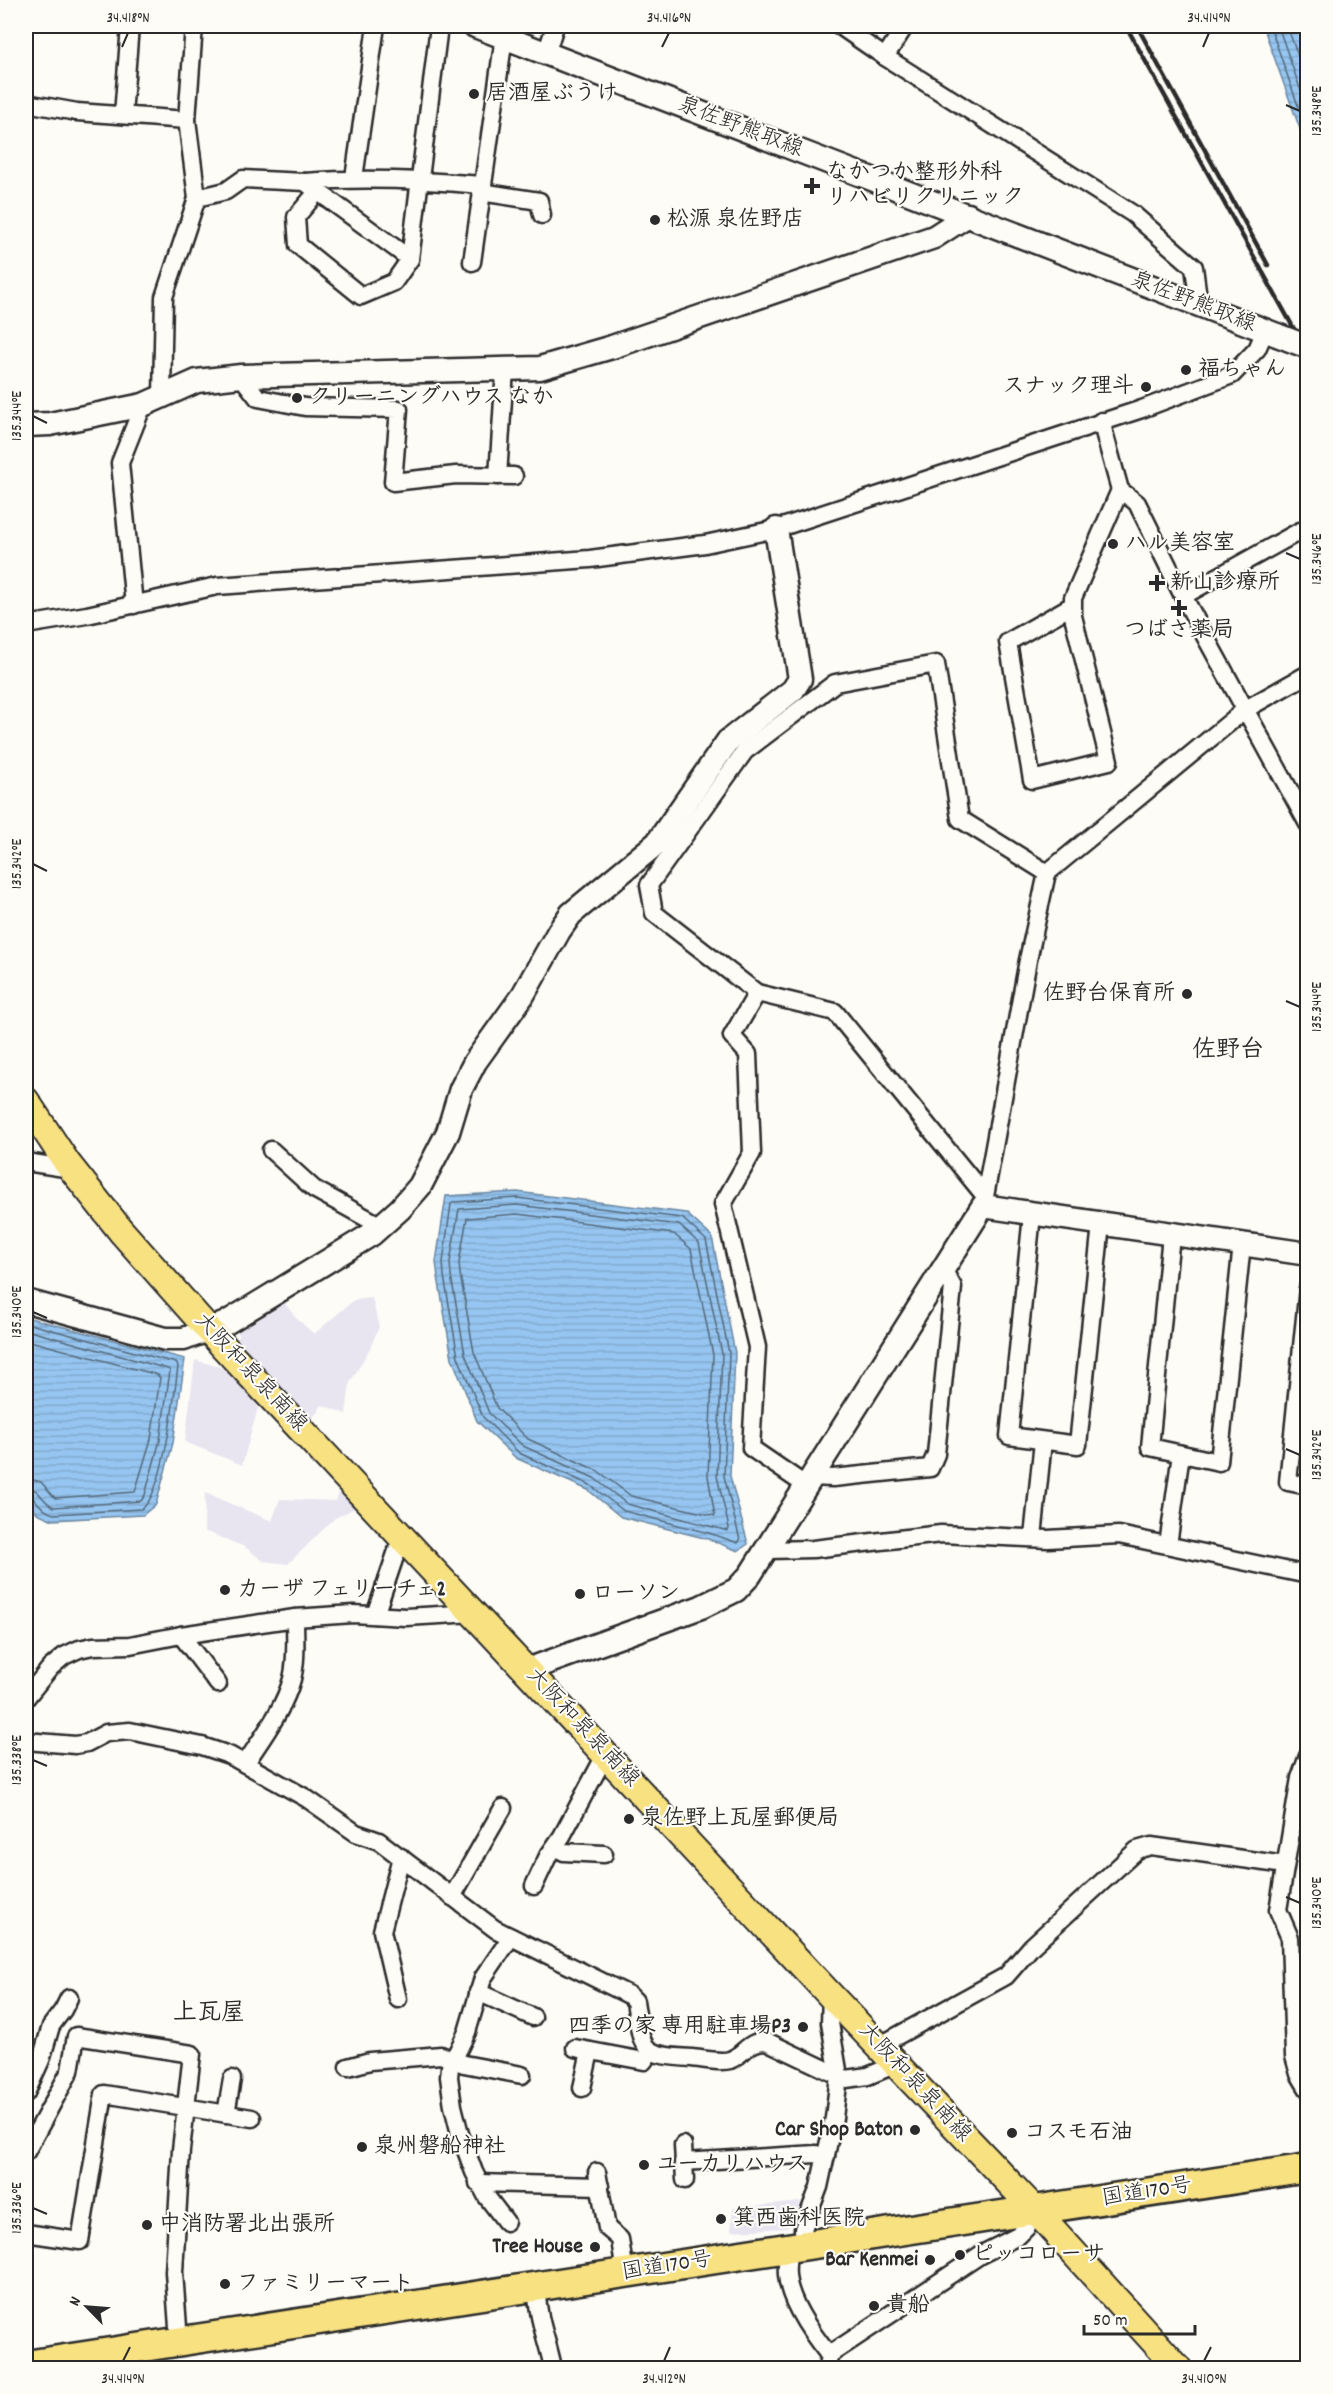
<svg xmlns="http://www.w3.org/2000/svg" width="1333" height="2394" viewBox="0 0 1333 2394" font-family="Dekko,'Klee One',sans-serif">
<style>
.built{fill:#e8e5f0}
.water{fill:url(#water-rules);stroke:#6b87a1;stroke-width:1.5}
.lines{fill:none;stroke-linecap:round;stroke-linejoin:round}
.shore{stroke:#55697a;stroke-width:1.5}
.street-casing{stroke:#2b2b2b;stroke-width:21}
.secondary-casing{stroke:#2b2b2b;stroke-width:27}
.primary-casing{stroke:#2b2b2b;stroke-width:30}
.highway-casing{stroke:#2b2b2b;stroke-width:33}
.street{stroke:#fdfcf7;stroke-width:16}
.secondary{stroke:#fdfcf7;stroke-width:22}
.primary{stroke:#f8e181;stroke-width:26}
.highway{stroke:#f8e181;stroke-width:28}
.rail{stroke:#2b2b2b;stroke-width:4.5}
.secondary-bridge-casing{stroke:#2b2b2b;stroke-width:27;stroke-linecap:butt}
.secondary-bridge{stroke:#fdfcf7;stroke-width:22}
.ticks{fill:none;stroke:#2b2b2b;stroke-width:2}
.poi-dot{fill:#2b2b2b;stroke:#fdfcf7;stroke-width:2}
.labels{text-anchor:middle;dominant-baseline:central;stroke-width:4.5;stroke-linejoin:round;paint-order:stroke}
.poi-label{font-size:22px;font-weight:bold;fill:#2b2b2b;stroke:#fdfcf7;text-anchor:start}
.street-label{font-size:22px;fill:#2b2b2b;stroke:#fdfcf7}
.neighbourhood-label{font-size:24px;font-weight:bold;fill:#2b2b2b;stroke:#fdfcf7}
.neatline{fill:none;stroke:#2b2b2b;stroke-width:2}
.ticks-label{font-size:15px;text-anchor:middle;fill:#2b2b2b}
</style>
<defs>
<pattern id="water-rules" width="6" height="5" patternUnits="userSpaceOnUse" patternTransform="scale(1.5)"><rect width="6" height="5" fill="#95c5f0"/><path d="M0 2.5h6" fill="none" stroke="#81a9ce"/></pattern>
</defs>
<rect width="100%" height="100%" fill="#fdfcf7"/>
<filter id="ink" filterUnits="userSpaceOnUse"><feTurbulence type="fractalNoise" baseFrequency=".0167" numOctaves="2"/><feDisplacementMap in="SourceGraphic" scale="12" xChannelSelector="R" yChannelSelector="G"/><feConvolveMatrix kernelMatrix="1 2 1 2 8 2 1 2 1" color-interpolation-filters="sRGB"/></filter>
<g filter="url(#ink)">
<g class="built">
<polygon points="372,1298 379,1327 370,1348 350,1383 346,1414 322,1405 310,1422 238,1345 238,1330 284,1302 296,1318 314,1334 354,1300"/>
<polygon points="195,1360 231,1370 260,1401 242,1465 185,1442"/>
<polygon points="341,1487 359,1506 335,1518 288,1564 263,1561 245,1547 204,1531 205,1493 272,1521 280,1499 336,1501"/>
<polygon points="801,2202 788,2228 731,2231 733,2208"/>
</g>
<g class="water">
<polygon points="1263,26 1307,26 1308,140 1305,143"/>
<polygon points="517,1192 686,1213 712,1237 735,1353 730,1476 748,1544 738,1551 708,1539 621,1517 588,1490 516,1458 477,1421 452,1358 438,1277 436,1262 446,1196"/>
<polygon points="26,1317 185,1359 173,1443 156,1504 143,1515 53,1520 37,1513 26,1498"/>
</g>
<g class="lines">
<g class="shore">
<polyline points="1270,26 1308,134"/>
<polyline points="1278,26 1308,111"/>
<polyline points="1287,26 1308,83"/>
<polygon points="517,1198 682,1218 706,1240 729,1353 724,1476 740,1540 738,1543 709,1533 624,1511 590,1485 519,1453 483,1417 458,1357 444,1276 443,1262 451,1204 454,1202"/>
<polygon points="517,1205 679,1225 699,1243 722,1354 717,1476 729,1528 728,1531 627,1504 594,1478 523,1446 489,1413 465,1354 451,1276 450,1262 459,1209"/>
<polygon points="517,1214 674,1234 691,1249 713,1355 708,1476 715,1516 631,1496 598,1471 528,1439 497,1408 474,1352 460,1274 459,1263 467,1218"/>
<path d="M 26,1323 L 176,1363 L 178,1366 C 175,1392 163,1498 141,1509 L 54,1514 C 39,1511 37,1496 26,1495"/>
<path d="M 26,1330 L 168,1369 L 170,1371 L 160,1440 L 145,1495 L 141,1501 L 54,1507 C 42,1502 40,1488 26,1487"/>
<polyline points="26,1340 158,1375 160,1378 151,1439 135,1492 55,1498 41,1482 26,1478"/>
</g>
<defs>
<g id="street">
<polyline points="840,26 885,57 1133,214 1194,267 1199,305"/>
<polyline points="546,54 555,26"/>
<polyline points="885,57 905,26"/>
<polyline points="26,103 77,112 187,120"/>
<polyline points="123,115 130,26"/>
<polyline points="354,178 376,26"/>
<path d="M 305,182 C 365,177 423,180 482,185"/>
<polyline points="318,191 296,217 298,245 361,296 394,282 410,259 439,26"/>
<polyline points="481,192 539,201 542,215"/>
<polyline points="197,198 226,191 243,179 305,182 410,259"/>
<polyline points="472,262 504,37"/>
<polyline points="241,376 258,398 305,407 399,409 393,482 456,475 514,476"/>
<polyline points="162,396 164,297 197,198 187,120 194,26"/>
<polyline points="1101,421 1120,490 1137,503 1183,596 1308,824"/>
<polyline points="498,476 505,369"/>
<polyline points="1183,596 1300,531"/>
<polyline points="134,605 120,463 143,405"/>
<polyline points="1073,605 1008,642 1032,780 1109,761 1073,616 1073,598 1120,490"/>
<polyline points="26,625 87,615 217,586 590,559 705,544 776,529 1142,409 1232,375 1257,349 1265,331"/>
<polyline points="757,993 732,1036 748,1054 752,1153 723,1204 757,1347 751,1448 805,1485"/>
<polyline points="271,1150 314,1189 381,1226"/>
<polyline points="26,1162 71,1169"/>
<polyline points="985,1196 835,1012 757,993 654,913 649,885 745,751 835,683 936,664 960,819 1047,873 1246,709 1308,674"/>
<polyline points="984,1202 1028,960 1047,873"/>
<polyline points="1032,1215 1009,1436 1078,1445 1101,1224"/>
<polyline points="1171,1235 1150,1447 1219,1462 1242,1244"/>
<polyline points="1308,1288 1288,1482 1308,1486"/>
<polyline points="810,1477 833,1478 930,1468 936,1454 953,1287 944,1271"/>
<polyline points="1033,1537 1043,1441"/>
<polyline points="1168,1545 1181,1454"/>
<polyline points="767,1550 813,1549 941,1534 1048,1539 1119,1535 1308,1575"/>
<polyline points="375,1615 402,1536"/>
<polyline points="181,1635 218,1684"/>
<polyline points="26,1698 50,1668 64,1656 79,1649 93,1646 130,1645 181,1635 295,1618 353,1614 406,1617 474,1613"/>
<path d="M 26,1741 L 75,1745 L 87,1743 L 106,1733 L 130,1731 L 202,1746 L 229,1755 L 306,1798 L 356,1833 L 379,1841 L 495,1929 L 629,1995 L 635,2001 C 643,2051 638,2055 692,2058 C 703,2059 720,2063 730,2060 C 744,2055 747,2041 766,2041 L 846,2079 L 868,2076 L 887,2068 L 894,2062"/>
<polyline points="1308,1756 1300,1778 1278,1910 1290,1938 1294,2056 1299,2074 1308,2089"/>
<path d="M 245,1764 C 262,1738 284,1709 292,1679 C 297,1659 295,1638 295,1618"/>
<polyline points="555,1847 564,1852 604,1854"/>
<polyline points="534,1886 548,1856 562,1836 601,1763 608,1757"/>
<polyline points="452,1897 503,1808"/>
<polyline points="478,1992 533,2017"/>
<polyline points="398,1999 382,1931 401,1857"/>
<polyline points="879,2046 1006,1976 1032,1946 1137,1850 1151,1846 1285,1865"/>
<polyline points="575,2048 644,2061 650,2052"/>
<polyline points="348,2067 370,2061 441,2055 464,2064 522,2075"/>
<polyline points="582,2088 590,2051"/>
<polyline points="26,2093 41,2060 51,2026 63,2010 69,1998"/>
<polyline points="226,2114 232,2079"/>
<polyline points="683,2145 685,2180"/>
<polyline points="26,2152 70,2071 76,2036 192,2054 181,2150 174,2272 179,2341"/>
<polyline points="683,2162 816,2154 826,2156"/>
<polyline points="597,2172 607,2228 620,2239 625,2274"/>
<polyline points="478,2183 600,2186"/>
<polyline points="506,2222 487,2197 474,2172 460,2134 453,2106 449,2077 450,2067 467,2032 483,1978 511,1937"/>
<polyline points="26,2233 80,2241 104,2094 252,2118"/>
<polyline points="804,2244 803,2229 819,2187 834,2118 839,2076 830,2023 831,1996"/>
<path d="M 789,2246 C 788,2256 786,2266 787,2275 C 789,2302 813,2335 829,2355"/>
<path d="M 537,2287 C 536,2316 548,2341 553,2368"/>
<polyline points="827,2368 829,2355 980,2255 1018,2236 1027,2227 1035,2210"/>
</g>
<g id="secondary">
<polyline points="475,26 1277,335"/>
<polyline points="26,425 50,424 143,405 197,381 241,376 540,368 612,347 934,237 968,215"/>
<polyline points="26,1301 165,1339 184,1339 226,1323 372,1234 400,1209 420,1186 448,1132 461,1089 475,1062 523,995 559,931 571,914 657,843 728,741 793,690 800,679 776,529"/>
<polyline points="527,1670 701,1607 736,1590 750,1575 983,1206 1308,1254"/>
</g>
<polyline id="primary" points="26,1101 67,1163 121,1231 224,1347 831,1996 1035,2210 1178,2368"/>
<polyline id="highway" points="26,2365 1308,2168"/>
</defs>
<use href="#street" class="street-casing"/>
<use href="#secondary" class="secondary-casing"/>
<use href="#primary" class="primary-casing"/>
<use href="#highway" class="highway-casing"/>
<use href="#street" class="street"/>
<use href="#secondary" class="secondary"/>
<use href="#primary" class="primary"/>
<use href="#highway" class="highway"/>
<g class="rail">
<polyline points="1126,26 1308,354"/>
<polyline points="1137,26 1268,265"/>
</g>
<defs>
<polyline id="secondary-bridge" points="1277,335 1308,347"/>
</defs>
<use href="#secondary-bridge" class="secondary-bridge-casing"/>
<use href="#secondary-bridge" class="secondary-bridge"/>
</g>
</g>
<path class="ticks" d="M 122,47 L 128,33M 662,47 L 669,33M 1203,47 L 1209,33M 1286,105 L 1300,111M 33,416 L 47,423M 1286,553 L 1300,559M 33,864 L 47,871M 1286,1001 L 1300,1007M 33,1312 L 47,1318M 1286,1449 L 1300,1455M 33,1760 L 47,1766M 1286,1897 L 1300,1903M 33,2208 L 47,2214M 123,2361 L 130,2347M 664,2361 L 670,2347M 1204,2361 L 1211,2347"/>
<g class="poi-dot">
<circle cx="474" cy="94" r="6"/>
<path d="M809 177h6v6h6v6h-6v6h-6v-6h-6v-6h6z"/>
<circle cx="655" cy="220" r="6"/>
<circle cx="1186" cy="370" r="6"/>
<circle cx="1146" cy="387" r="6"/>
<circle cx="297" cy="398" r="6"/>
<circle cx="1113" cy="544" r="6"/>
<path d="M1154 574h6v6h6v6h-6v6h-6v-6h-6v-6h6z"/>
<path d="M1176 599h6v6h6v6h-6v6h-6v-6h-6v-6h6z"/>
<circle cx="1187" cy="994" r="6"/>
<circle cx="225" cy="1590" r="6"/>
<circle cx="580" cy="1594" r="6"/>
<circle cx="629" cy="1819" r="6"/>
<circle cx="803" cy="2027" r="6"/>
<circle cx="915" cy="2130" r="6"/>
<circle cx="1012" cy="2133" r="6"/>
<circle cx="362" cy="2147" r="6"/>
<circle cx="644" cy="2165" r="6"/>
<circle cx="721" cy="2219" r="6"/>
<circle cx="147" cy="2225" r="6"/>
<circle cx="595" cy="2247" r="6"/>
<circle cx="960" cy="2255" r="6"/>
<circle cx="930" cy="2260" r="6"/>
<circle cx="225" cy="2284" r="6"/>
<circle cx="874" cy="2306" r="6"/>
</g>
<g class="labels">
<g class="poi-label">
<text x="486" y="94">居酒屋ぶうけ</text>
<text x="826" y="173">なかつか整形外科<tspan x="826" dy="25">リハビリクリニック</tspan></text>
<text x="667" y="220">松源 泉佐野店</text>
<text x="1198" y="370">福ちゃん</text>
<text x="1134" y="387" text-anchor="end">スナック理斗</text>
<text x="309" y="398">クリーニングハウス なか</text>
<text x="1125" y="544">ハル美容室</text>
<text x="1170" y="583">新山診療所</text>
<text x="1179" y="631" text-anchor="middle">つばさ薬局</text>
<text x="1175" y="994" text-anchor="end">佐野台保育所</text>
<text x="237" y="1590">カーザ フェリーチェ2</text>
<text x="592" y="1594">ローソン</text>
<text x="641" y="1819">泉佐野上瓦屋郵便局</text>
<text x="791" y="2027" text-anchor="end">四季の家 専用駐車場P3</text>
<text x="903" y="2130" text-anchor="end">Car Shop Baton</text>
<text x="1024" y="2133">コスモ石油</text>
<text x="374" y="2147">泉州磐船神社</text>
<text x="656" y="2165">ユーカリハウス</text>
<text x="733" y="2219">箕西歯科医院</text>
<text x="159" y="2225">中消防署北出張所</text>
<text x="583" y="2247" text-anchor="end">Tree House</text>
<text x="972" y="2255">ピッコローサ</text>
<text x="918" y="2260" text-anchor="end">Bar Kenmei</text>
<text x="237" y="2284">ファミリーマート</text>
<text x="886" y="2306">貴船</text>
</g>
<g class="street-label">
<text transform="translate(740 128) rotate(21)">泉佐野熊取線</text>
<text transform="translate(1193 303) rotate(21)">泉佐野熊取線</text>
<text transform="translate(250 1373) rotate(47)">大阪和泉泉南線</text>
<text transform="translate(582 1728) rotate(47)">大阪和泉泉南線</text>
<text transform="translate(914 2083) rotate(47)">大阪和泉泉南線</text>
<text transform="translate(1147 2193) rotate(-9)">国道170号</text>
<text transform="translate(667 2267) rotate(-9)">国道170号</text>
</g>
<g class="neighbourhood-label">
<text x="1228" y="1051">佐野台</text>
<text x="209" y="2014">上瓦屋</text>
</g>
</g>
<rect width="1333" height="2394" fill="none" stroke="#fdfcf7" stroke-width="66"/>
<g transform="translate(87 2307) rotate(295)" stroke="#fdfcf7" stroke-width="4.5" paint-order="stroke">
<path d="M0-4.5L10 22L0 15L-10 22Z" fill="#2b2b2b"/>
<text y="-9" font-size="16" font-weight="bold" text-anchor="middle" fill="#2b2b2b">N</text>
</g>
<path d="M1084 2325v9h111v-9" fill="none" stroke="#2b2b2b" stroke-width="3"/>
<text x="1093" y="2325" font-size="18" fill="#2b2b2b" stroke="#fdfcf7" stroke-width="4.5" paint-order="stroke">50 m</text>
<rect x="33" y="33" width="1267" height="2328" class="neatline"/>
<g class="ticks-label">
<text x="128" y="22">34.418°N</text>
<text x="669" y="22">34.416°N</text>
<text x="1209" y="22">34.414°N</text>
<text transform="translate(1316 111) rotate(-90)" y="5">135.348°E</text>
<text transform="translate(16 416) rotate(-90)" y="5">135.344°E</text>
<text transform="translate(1316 559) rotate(-90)" y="5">135.346°E</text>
<text transform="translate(16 864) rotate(-90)" y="5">135.342°E</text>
<text transform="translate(1316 1007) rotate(-90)" y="5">135.344°E</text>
<text transform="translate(16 1312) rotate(-90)" y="5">135.340°E</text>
<text transform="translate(1316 1455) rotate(-90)" y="5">135.342°E</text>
<text transform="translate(16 1760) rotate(-90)" y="5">135.338°E</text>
<text transform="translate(1316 1903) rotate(-90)" y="5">135.340°E</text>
<text transform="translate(16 2208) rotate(-90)" y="5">135.336°E</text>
<text x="123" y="2383">34.414°N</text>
<text x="664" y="2383">34.412°N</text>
<text x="1204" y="2383">34.410°N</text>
</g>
</svg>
